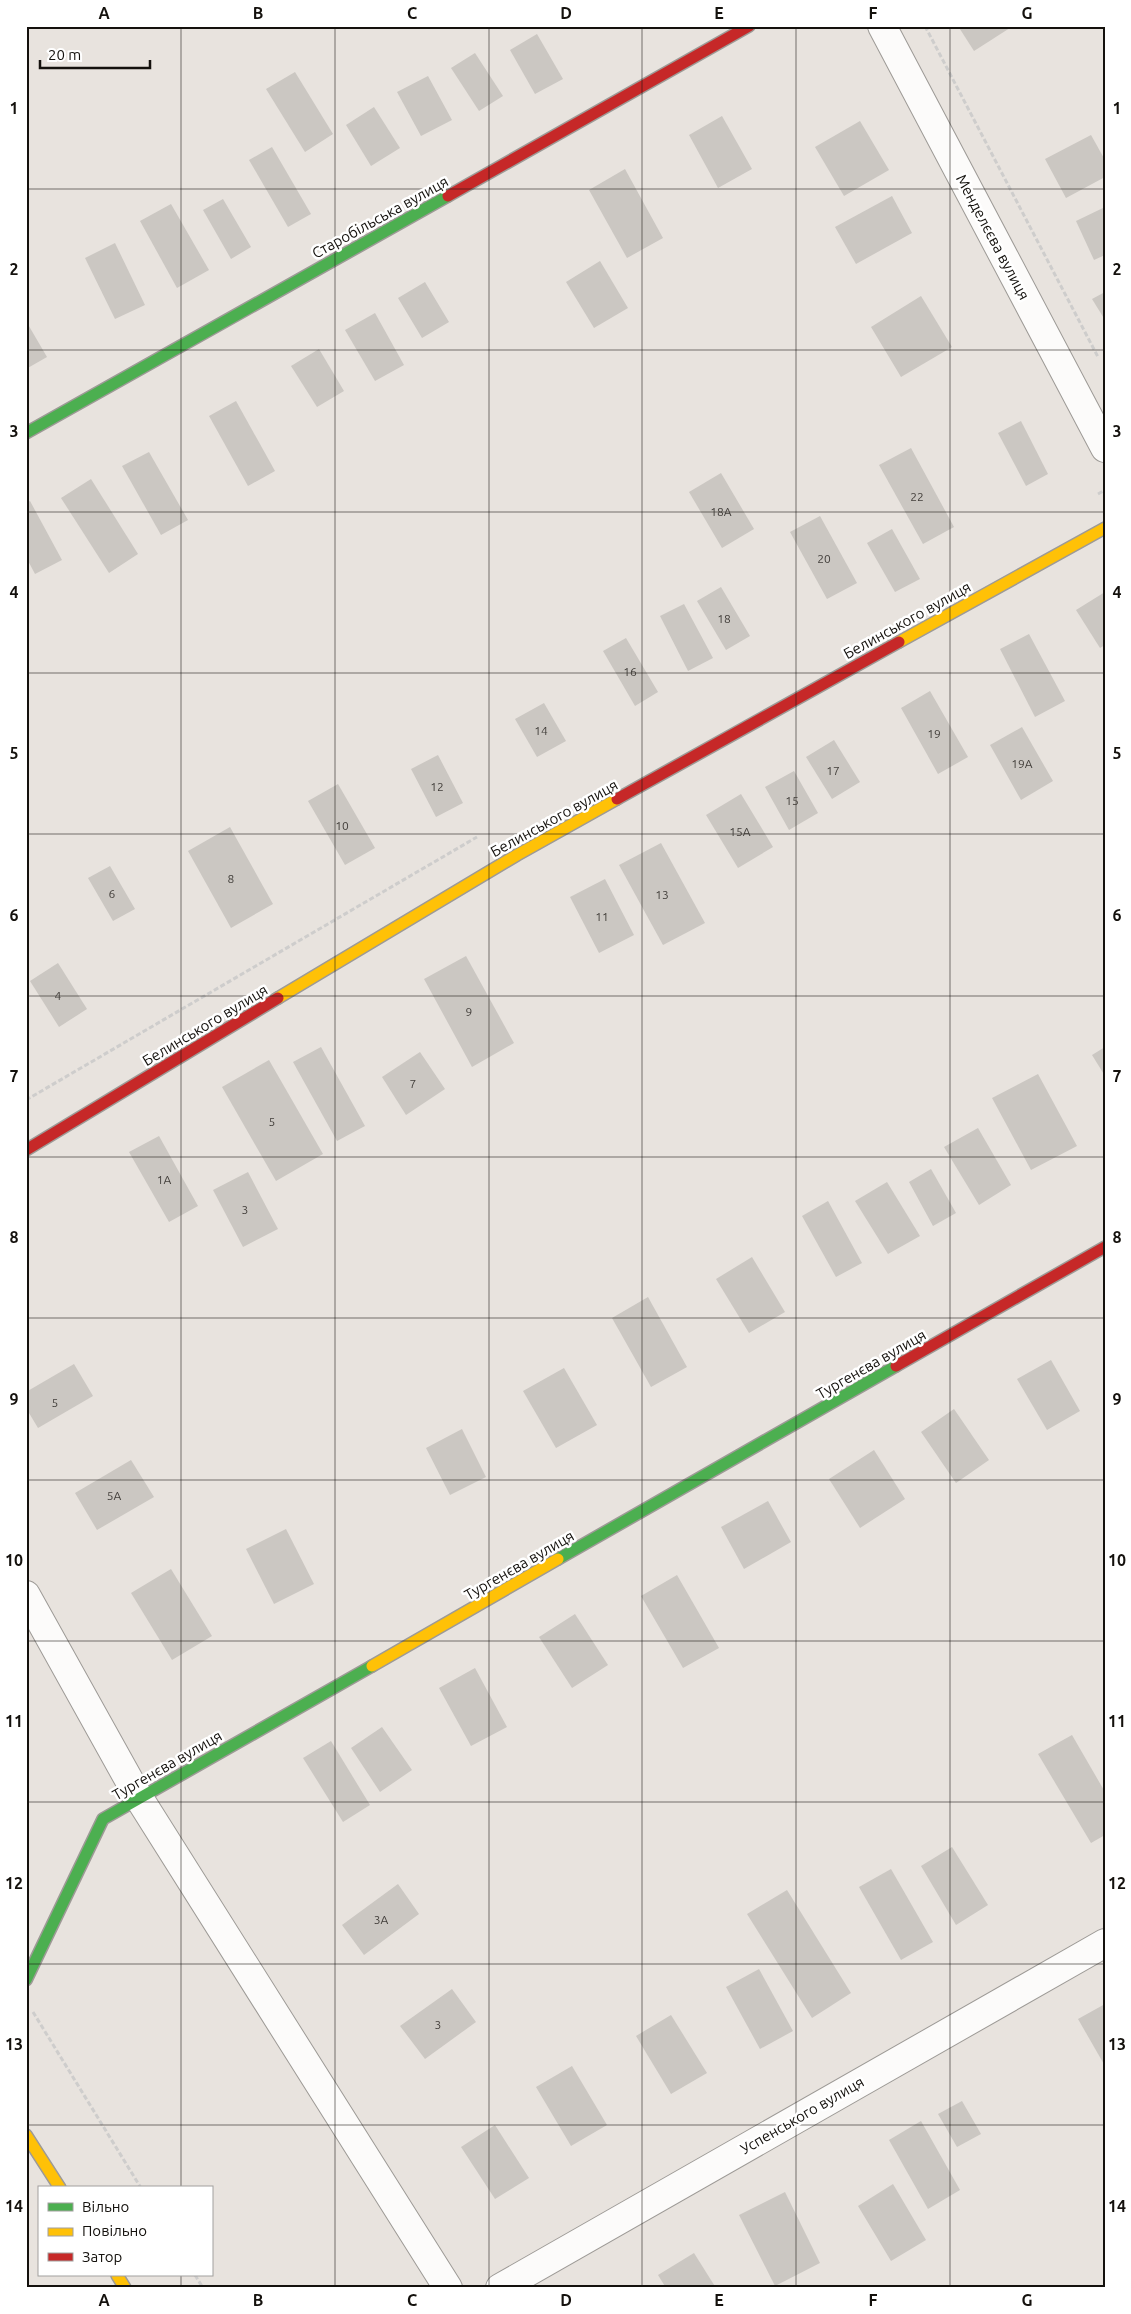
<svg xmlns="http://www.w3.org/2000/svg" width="1131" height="2314" viewBox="0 0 1131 2314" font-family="Ubuntu,sans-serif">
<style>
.building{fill:#cbc7c2}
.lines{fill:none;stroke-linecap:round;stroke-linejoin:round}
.street-casing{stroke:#9d9a96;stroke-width:30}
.fast-casing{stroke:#9d9a96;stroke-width:14}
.slow-casing{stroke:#9d9a96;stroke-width:14}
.jam-casing{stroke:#9d9a96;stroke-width:14}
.path{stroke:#cecdcc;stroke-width:3;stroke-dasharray:5 2.5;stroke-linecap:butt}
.street{stroke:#fcfbfa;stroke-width:28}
.fast{stroke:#4caf50;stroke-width:11}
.slow{stroke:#ffc107;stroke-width:11}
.jam{stroke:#c62828;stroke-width:11}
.grid{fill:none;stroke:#14110d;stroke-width:1;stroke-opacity:0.55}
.labels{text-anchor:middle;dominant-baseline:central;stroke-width:5;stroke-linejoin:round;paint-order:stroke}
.number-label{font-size:12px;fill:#423e3a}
.street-label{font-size:15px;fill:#14110d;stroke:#fff}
.neatline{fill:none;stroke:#14110d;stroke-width:2}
.grid-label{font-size:16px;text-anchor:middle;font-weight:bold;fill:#14110d}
</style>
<rect width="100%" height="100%" fill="#e8e3de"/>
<g class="building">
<polygon points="958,26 1013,26 974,51"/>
<polygon points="537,34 563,79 535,94 510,50"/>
<polygon points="475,53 503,96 479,111 451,68"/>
<polygon points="295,72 333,134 305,152 266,89"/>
<polygon points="428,76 452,120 421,136 397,92"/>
<polygon points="374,107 400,148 371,166 346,125"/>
<polygon points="722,116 752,169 718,188 689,135"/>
<polygon points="860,121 889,170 844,196 815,147"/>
<polygon points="1091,135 1105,160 1105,177 1066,198 1045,159"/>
<polygon points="272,147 311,214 288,227 249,160"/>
<polygon points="625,169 663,238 627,258 589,190"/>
<polygon points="892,196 912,233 856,264 835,227"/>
<polygon points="223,199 251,247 231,259 203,210"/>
<polygon points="171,204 209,270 177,288 140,221"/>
<polygon points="1105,207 1105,255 1094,260 1076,221"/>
<polygon points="115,243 145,305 115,319 85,258"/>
<polygon points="600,261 628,308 594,328 566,282"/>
<polygon points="425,282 449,322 422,338 398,298"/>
<polygon points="1105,292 1105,320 1092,299"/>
<polygon points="921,296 952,347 901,377 871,327"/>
<polygon points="375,313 404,365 375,381 345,330"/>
<polygon points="26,321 47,357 26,369"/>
<polygon points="319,349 344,391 317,407 291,366"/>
<polygon points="236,401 275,471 248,486 209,416"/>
<polygon points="1021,421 1048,474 1026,486 998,433"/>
<polygon points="911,448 954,527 923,544 879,465"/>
<polygon points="149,452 188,520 161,535 122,466"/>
<polygon points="721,473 754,529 722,548 689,492"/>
<polygon points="91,479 138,554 109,573 61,498"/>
<polygon points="30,501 62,560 35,574 26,557 26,503"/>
<polygon points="820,516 857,583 827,599 790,532"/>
<polygon points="892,529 920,579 895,592 867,543"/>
<polygon points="721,587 750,636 726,650 697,601"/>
<polygon points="1105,592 1105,645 1100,648 1076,610"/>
<polygon points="684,604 713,658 688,671 660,616"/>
<polygon points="1029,634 1065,701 1035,717 1000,649"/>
<polygon points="626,638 658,692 635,706 603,651"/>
<polygon points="930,691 968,757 938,774 901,708"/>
<polygon points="544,703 566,741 537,757 515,719"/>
<polygon points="1022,727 1053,781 1021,800 990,745"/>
<polygon points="834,740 860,782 832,799 806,757"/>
<polygon points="438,755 463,803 436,817 411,769"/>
<polygon points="794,771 818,813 789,830 765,787"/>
<polygon points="338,784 375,848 345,865 308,801"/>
<polygon points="741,794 773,847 738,868 706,815"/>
<polygon points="230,827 273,904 231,928 188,851"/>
<polygon points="661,843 705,923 663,945 619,865"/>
<polygon points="110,866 135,909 113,921 88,878"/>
<polygon points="605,879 634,935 599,953 570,897"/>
<polygon points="466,956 514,1043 472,1067 424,979"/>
<polygon points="58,963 87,1009 59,1027 30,981"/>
<polygon points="321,1047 365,1126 337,1141 293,1062"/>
<polygon points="1105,1047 1105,1076 1092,1055"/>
<polygon points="420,1052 445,1089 406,1115 382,1077"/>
<polygon points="269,1060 323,1154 276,1181 222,1087"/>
<polygon points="1038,1074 1077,1146 1031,1170 992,1098"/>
<polygon points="978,1128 1011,1185 979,1205 944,1147"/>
<polygon points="159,1136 198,1206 169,1222 129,1152"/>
<polygon points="931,1169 956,1213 933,1226 909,1182"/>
<polygon points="248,1172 278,1229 243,1247 213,1190"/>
<polygon points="887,1182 920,1236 888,1254 855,1201"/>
<polygon points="828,1201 862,1263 836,1277 802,1216"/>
<polygon points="752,1257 785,1312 749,1333 716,1279"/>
<polygon points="648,1297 687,1367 651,1387 612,1318"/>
<polygon points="1051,1360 1080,1411 1047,1430 1017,1379"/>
<polygon points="74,1364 93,1396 38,1428 26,1408 26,1392"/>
<polygon points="564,1368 597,1425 556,1448 523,1391"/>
<polygon points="954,1409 989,1460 956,1483 921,1432"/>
<polygon points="462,1429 486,1477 450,1495 426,1448"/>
<polygon points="874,1450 905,1499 860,1528 829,1479"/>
<polygon points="131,1460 154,1497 97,1530 75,1493"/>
<polygon points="768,1501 791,1542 744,1569 721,1527"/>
<polygon points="286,1529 314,1584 274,1604 246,1549"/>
<polygon points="171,1569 212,1636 172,1660 131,1593"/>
<polygon points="677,1575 719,1648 683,1668 641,1596"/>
<polygon points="575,1614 608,1665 572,1688 539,1637"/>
<polygon points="475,1668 507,1727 471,1746 439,1688"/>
<polygon points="382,1727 412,1770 380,1792 351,1748"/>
<polygon points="1072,1735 1105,1792 1105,1835 1091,1843 1038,1754"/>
<polygon points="331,1741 370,1805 343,1822 303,1758"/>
<polygon points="952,1847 988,1905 956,1925 921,1866"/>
<polygon points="891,1869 933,1942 901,1960 859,1887"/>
<polygon points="398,1884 419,1914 364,1955 342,1925"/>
<polygon points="787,1890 851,1993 812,2018 747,1914"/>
<polygon points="759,1969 793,2031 760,2049 726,1987"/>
<polygon points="452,1989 476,2022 425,2059 400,2026"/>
<polygon points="1105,2004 1105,2066 1078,2019"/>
<polygon points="671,2015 707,2073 671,2094 636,2036"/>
<polygon points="572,2066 607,2125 571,2146 536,2087"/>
<polygon points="962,2101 981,2134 957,2147 938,2114"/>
<polygon points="921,2121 960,2190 928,2209 889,2140"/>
<polygon points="495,2125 529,2178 495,2199 461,2147"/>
<polygon points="893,2184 926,2240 891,2261 858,2206"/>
<polygon points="785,2192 820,2263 775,2286 739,2215"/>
<polygon points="694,2253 716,2288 666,2288 658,2275"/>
</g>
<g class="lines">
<defs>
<g id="street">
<polyline points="882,26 1105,448"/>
<polyline points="26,1595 139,1798 448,2288"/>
<polyline points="500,2288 1105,1943"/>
</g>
<g id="fast">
<polyline points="26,433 448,196"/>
<polyline points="558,1559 896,1366"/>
<polyline points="26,1980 103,1819 372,1666"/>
</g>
<g id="slow">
<polyline points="899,642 1105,528"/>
<polyline points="278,998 517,855 617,799"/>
<polyline points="372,1666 558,1559"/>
<polyline points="26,2135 60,2188"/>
<polyline points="117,2275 125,2288"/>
</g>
<g id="jam">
<polyline points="448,196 749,26"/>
<polyline points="617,799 899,642"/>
<polyline points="26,1150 278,998"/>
<polyline points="896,1366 1105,1247"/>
</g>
</defs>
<use href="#street" class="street-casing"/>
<use href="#fast" class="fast-casing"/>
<use href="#slow" class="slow-casing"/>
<use href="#jam" class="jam-casing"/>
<g class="path">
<polyline points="925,26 1098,357"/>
<polyline points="1098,494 1105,490"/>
<polyline points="26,1100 477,837"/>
<polyline points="33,2012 141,2188"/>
<polyline points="195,2275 203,2288"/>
</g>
<use href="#street" class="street"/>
<use href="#fast" class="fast"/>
<use href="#slow" class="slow"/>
<use href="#jam" class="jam"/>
</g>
<path class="grid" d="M 181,26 L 181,2188M 335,26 L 335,2288M 489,26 L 489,2288M 642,26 L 642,2288M 796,26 L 796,2288M 950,26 L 950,2288M 26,189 L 1105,189M 26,350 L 1105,350M 26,512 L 1105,512M 26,673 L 1105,673M 26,834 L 1105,834M 26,996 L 1105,996M 26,1157 L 1105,1157M 26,1318 L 1105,1318M 26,1480 L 1105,1480M 26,1641 L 1105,1641M 26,1802 L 1105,1802M 26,1964 L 1105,1964M 26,2125 L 1105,2125M 181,2275 L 181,2288"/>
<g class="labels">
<g class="number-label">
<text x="917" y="496">22</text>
<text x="721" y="511">18А</text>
<text x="824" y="558">20</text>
<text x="724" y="618">18</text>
<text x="630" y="671">16</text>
<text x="541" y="730">14</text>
<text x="934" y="733">19</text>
<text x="1022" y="763">19А</text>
<text x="833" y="770">17</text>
<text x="437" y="786">12</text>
<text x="792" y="800">15</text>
<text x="342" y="825">10</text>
<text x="740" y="831">15А</text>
<text x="231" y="878">8</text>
<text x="112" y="893">6</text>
<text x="662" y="894">13</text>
<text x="602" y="916">11</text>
<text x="58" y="995">4</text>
<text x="469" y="1011">9</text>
<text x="413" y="1083">7</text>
<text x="272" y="1121">5</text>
<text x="164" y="1179">1А</text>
<text x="245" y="1209">3</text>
<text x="55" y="1402">5</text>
<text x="114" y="1495">5А</text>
<text x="381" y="1919">3А</text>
<text x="438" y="2024">3</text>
</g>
<g class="street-label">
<text transform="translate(380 217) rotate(-29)">Старобільська вулиця</text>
<text transform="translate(993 237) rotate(62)">Менделєєва вулиця</text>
<text transform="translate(907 620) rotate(-29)">Белинського вулиця</text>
<text transform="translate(554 818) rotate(-29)">Белинського вулиця</text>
<text transform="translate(205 1025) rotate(-31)">Белинського вулиця</text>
<text transform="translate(871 1364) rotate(-30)">Тургенєва вулиця</text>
<text transform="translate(519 1565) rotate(-30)">Тургенєва вулиця</text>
<text transform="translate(167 1765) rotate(-30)">Тургенєва вулиця</text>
<text transform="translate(802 2115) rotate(-30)">Успенського вулиця</text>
</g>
</g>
<rect width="1131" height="2314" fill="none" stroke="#ffffff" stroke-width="55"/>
<rect x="38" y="2186" width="175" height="90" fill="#ffffff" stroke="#a1a09e"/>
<rect x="48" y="2203" width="25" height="8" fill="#4caf50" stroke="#a1a09e"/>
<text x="82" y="2212" font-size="15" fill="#14110d">Вільно</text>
<rect x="48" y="2228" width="25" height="8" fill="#ffc107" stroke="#a1a09e"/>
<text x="82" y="2236" font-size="15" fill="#14110d">Повільно</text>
<rect x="48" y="2253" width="25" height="8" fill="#c62828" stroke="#a1a09e"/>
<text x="82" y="2262" font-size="15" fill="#14110d">Затор</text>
<path d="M40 60v8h110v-8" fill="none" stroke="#14110d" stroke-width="2.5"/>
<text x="48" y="60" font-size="15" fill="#14110d" stroke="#ffffff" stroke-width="4" paint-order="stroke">20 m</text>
<rect x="28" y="28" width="1076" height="2258" class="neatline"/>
<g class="grid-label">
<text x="104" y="19">A</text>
<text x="258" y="19">B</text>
<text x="412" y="19">C</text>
<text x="566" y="19">D</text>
<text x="719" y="19">E</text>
<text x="873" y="19">F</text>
<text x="1027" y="19">G</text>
<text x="14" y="114">1</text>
<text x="1117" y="114">1</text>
<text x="14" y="275">2</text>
<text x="1117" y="275">2</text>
<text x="14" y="437">3</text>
<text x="1117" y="437">3</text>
<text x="14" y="598">4</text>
<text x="1117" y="598">4</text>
<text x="14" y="759">5</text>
<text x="1117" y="759">5</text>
<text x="14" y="921">6</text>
<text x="1117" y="921">6</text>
<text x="14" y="1082">7</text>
<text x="1117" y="1082">7</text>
<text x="14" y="1243">8</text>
<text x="1117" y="1243">8</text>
<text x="14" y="1405">9</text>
<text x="1117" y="1405">9</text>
<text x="14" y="1566">10</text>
<text x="1117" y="1566">10</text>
<text x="14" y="1727">11</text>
<text x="1117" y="1727">11</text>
<text x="14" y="1889">12</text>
<text x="1117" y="1889">12</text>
<text x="14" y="2050">13</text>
<text x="1117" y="2050">13</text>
<text x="14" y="2212">14</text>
<text x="1117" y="2212">14</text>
<text x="104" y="2306">A</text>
<text x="258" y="2306">B</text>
<text x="412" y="2306">C</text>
<text x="566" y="2306">D</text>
<text x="719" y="2306">E</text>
<text x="873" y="2306">F</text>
<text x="1027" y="2306">G</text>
</g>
</svg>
